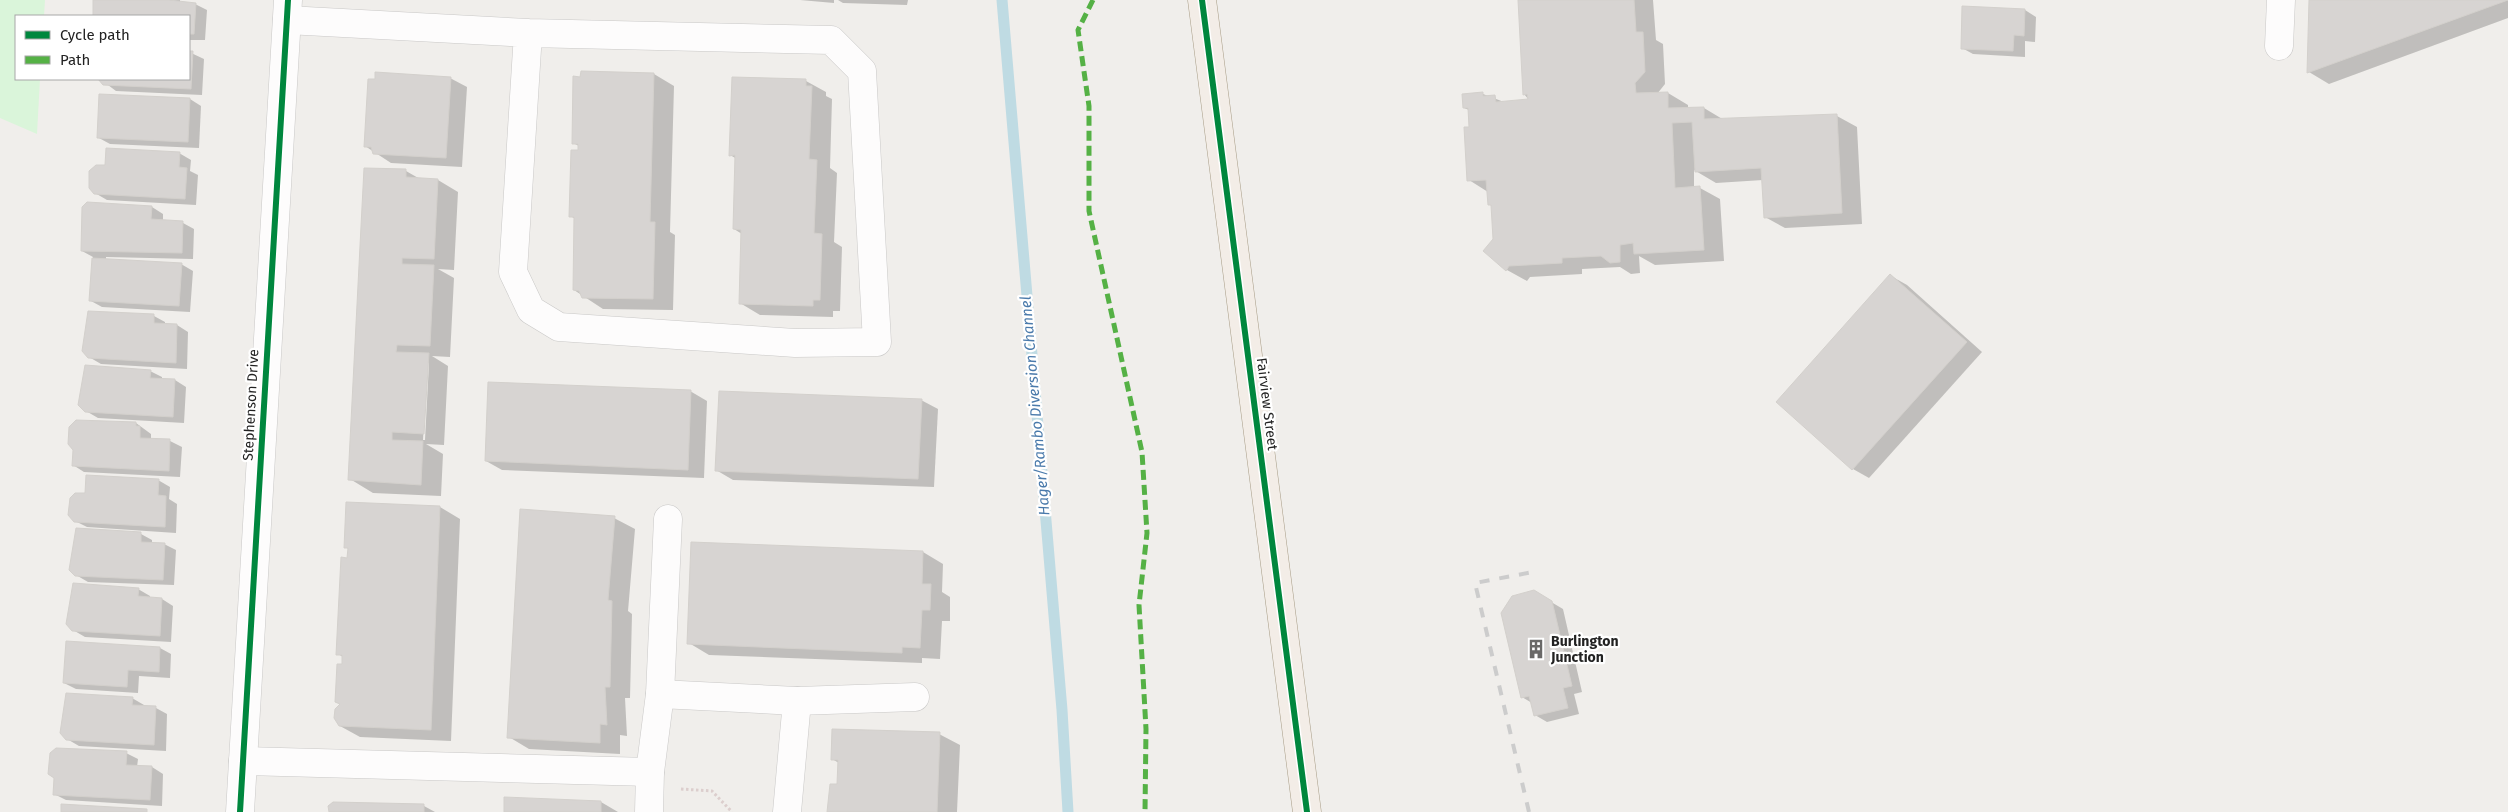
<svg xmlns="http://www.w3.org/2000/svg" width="2508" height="812" viewBox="0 0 2508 812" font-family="'Fira Sans',sans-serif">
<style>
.park{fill:#daf5da}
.shadow{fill:#0003;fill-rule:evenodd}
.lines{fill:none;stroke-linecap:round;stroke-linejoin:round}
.stream{stroke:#bfdbe3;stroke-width:11}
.building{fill:#d7d4d2;stroke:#d3d0cc}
.minor-casing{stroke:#c9c8c7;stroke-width:29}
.major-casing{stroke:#a79c86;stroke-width:29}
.path{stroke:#dccecd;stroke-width:3;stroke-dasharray:2.5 2.5;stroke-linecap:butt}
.minor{stroke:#fdfcfc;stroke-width:28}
.major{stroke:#f3ede7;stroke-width:28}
.rail{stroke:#ccc;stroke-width:4;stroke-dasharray:10 10;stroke-linecap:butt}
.quiet{stroke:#55b145;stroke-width:5;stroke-dasharray:10 5;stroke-linecap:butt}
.cycleway-casing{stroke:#fff;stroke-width:9}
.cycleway{stroke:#00873e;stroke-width:6}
.labels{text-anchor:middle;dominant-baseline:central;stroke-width:4.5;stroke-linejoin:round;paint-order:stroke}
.street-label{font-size:14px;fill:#222;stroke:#fff}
.poi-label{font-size:14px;font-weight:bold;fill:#222;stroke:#fff;text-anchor:start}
.water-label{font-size:15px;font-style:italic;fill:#4a7aab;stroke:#fff}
</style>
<rect width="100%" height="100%" fill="#f0eeeb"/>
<polygon class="park" points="0,0 45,0 44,16 16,16 16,79 40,79 37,134 0,118"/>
<g class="shadow">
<polygon points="95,0 180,0 180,3 195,4 207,10 205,40 189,40 189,16 95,16"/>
<polygon points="800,0 834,0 834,3"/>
<polygon points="838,0 908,0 907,5 843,3"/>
<polygon points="1519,0 1653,0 1656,40 1663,44 1665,84 1657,94 1668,93 1688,105 1688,109 1704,108 1724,120 1837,116 1857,127 1862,224 1785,228 1765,217 1763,180 1716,183 1694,170 1694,188 1700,188 1720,199 1724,261 1655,265 1639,256 1640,273 1631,274 1620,267 1582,269 1582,274 1530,277 1527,281 1507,270 1494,240 1493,207 1489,204 1488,192 1469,180 1470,129 1469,110 1464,108 1483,94 1504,102 1529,100 1524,94"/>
<polygon points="2310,0 2508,0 2508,18 2329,84 2309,72"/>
<polygon points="2025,10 2036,17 2035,42 2025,41 2025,57 1973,54 1962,48"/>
<polygon points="189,52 204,59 202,95 116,91 100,79 189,79"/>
<polygon points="654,74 674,86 670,232 675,235 673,310 603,309 574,290 576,219 570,216 579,146 573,143"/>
<polygon points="450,78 467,87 462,167 391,163 365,146"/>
<polygon points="806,81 826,92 826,96 832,99 830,168 837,173 834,242 842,247 840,311 833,311 833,317 760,315 740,303 742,234 734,229 737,159 730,155"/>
<polygon points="190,99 201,106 199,148 110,144 99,138"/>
<polygon points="179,153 191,160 190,171 198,175 196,205 107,200 95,193"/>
<path d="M 406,171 L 420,179 L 438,180 L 458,192 L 454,270 L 438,269 L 454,278 L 450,357 L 432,356 L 448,366 L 444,445 L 426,444 L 443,454 L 441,496 L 373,493 L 350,479 ZM 427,363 L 429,363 L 425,440 L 423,440 Z"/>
<polygon points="152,207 163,214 163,221 183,223 194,229 193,259 106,257 106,260 181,264 193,271 190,312 102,307 91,301 93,257 82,251"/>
<polygon points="1891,276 1907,285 1982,352 1869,478 1853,469"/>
<polygon points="154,316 165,322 165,325 177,325 188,332 187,369 101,364 89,357"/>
<polygon points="150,371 162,377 162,380 175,380 186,387 184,423 98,418 86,411"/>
<polygon points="690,391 707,401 704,478 502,470 486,461"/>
<polygon points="921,400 938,409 934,487 733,480 716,470"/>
<polygon points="136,423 151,434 151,440 170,441 182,447 180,477 84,472 73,465 74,449"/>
<polygon points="158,480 170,487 169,499 177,504 176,533 87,527 75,521 87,494"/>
<polygon points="440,507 460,519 451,741 360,737 340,726 343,657 338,654 349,559 349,549 345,547"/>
<polygon points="614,518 635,529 628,611 632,614 630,698 625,698 627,736 620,735 620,754 529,749 509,737"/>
<polygon points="141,534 152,540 152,543 164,544 176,550 174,585 88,582 76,575"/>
<polygon points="923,552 943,564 942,592 950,597 950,621 942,621 940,659 922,658 922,663 709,655 689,643"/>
<polygon points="138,589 150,596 150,598 162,599 173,606 171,642 85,637 73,630"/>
<polygon points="1546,599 1563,609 1582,692 1574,694 1579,714 1547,722 1535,715 1532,703 1522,697"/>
<polygon points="160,648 171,654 170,678 139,676 138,693 76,689 64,683"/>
<polygon points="132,698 144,705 144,707 156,708 167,714 166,751 79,746 67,739"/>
<polygon points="939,734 960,745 957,812 829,812 838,786 839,763 832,759"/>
<polygon points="126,753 138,759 137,767 152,767 163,774 162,806 66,800 54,794"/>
<polygon points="601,802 618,812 505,812"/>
<polygon points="424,806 435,812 330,812"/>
</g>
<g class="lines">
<polyline class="stream" points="1002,0 1062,710 1068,812"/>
</g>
<g class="building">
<polygon points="93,0 169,0 196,3 194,34 189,34 189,16 93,16"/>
<polygon points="1518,0 1634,0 1636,32 1643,32 1645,72 1635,83 1636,93 1668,92 1668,108 1704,107 1704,119 1837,114 1842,213 1764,218 1761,168 1695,172 1692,122 1672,123 1675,188 1700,186 1704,250 1634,254 1633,243 1620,245 1620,262 1610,263 1601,256 1562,258 1562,263 1509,266 1506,271 1483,251 1493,239 1491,205 1488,205 1486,180 1467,181 1464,127 1469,127 1468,108 1463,108 1462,94 1483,92 1483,96 1495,95 1496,102 1528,99 1527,94 1523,95"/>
<polygon points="2309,0 2508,0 2307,73"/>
<polygon points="1962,6 2025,9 2024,36 2014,35 2013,51 1961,49"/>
<polygon points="189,51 193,51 191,89 103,85 98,79 189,79"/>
<polygon points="581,71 654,73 650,222 655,222 653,299 582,298 579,291 573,290 574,217 569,217 571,150 578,150 578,144 572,144 573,76 580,77"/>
<polygon points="375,72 451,77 446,158 373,154 371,147 364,147 368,79 375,79"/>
<polygon points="732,77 806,79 806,86 812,86 809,159 817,160 814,233 822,234 820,300 813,300 813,306 739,304 741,230 733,229 735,155 729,156"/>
<polygon points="99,94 190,98 188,142 97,138"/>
<polygon points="106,148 180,152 179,167 187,168 185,199 94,194 89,188 89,171 96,165 105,165"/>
<polygon points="364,168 406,169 406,177 438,179 434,259 402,258 402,264 434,265 430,346 397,345 396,352 429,353 424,434 392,432 392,440 423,441 421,485 348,480"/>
<polygon points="87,202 152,206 151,219 183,221 182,253 81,251 82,207"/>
<polygon points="92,258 182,263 179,306 89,301"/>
<polygon points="1890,274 1967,342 1852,470 1776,402"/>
<polygon points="88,311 154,314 154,323 177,324 176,363 88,358 82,351"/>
<polygon points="85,365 151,370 150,378 175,379 173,417 85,412 78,405"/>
<polygon points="488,382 691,390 688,470 485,461"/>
<polygon points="719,391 922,399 918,479 715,471"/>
<polygon points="76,420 136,422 136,426 140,426 140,438 170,439 169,471 72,466 73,450 68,444 69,427"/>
<polygon points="86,475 159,479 158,495 166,496 165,527 74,522 68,515 70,498 75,493 85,493"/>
<polygon points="346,502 440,506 431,730 339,726 334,718 335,709 340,704 335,702 337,664 342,664 342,655 336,655 341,557 347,558 348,548 344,548"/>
<polygon points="520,509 615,516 608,600 612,601 610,687 605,687 607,725 600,724 600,743 507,738"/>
<polygon points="76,528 141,532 141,542 165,543 163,580 75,576 69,570"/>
<polygon points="691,542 923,551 922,584 931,584 930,610 922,610 920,648 902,647 902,653 687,644"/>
<polygon points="73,583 139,588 138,596 162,598 160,636 72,631 66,624"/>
<polygon points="1534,590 1552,601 1572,686 1563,688 1568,708 1534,716 1529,696 1521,698 1501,613 1512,596"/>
<polygon points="66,641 160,647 159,672 128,670 127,687 63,683"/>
<polygon points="66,693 133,697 132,705 156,706 154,745 66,740 60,733"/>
<polygon points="832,729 940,732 937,812 827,812 830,784 837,784 838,760 831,760"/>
<polygon points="56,748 127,751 126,765 152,766 150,800 53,795 54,778 48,774 50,753"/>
<polygon points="504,797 601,801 601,812 504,812"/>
<polygon points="333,802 424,804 424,812 329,812 328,806"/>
<polygon points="61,804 147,809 147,812 61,812"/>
</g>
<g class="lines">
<defs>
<g id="minor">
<polyline points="287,20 528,33 831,40 862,71 877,342 795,343 559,327 531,310 513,272 528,33"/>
<polyline points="2279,46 2281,0"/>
<polyline points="660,694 797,701 915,697"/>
<polyline points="243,761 650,772"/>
<polyline points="240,812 288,0"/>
<polyline points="649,812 650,772 660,694 668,519"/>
<polyline points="787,812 797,701"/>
</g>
<polyline id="major" points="1202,0 1307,812"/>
</defs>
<use href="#minor" class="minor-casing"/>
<use href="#major" class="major-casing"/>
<polyline class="path" points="681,789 712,791 732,812"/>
<use href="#minor" class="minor"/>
<use href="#major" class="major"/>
<polyline class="rail" points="1529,812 1475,583 1533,572"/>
<polyline class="quiet" points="1093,0 1078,30 1089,106 1089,211 1142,452 1147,533 1139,605 1146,729 1145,812"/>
<defs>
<g id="cycleway">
<polyline points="1202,0 1307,812"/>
<polyline points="240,812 288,0"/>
</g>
</defs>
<use href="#cycleway" class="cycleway-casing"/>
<use href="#cycleway" class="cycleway"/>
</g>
<defs>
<symbol id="building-bare" viewBox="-9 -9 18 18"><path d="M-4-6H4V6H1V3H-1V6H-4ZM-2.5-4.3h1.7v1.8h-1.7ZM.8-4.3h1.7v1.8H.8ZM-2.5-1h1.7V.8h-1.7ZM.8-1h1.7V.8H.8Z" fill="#6a6968" stroke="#fff" stroke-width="2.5" paint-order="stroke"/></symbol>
</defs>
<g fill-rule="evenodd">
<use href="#building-bare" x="1522" y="635" width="28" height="28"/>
</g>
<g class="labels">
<g class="street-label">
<text transform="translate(1267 404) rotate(83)">Fairview Street</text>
<text transform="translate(251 405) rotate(-87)">Stephenson Drive</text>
</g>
<g class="poi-label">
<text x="1551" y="641">Burlington<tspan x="1551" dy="16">Junction</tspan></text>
</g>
<g class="water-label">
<text transform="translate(1035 406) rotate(-95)">Hager/Rambo Diversion Channel</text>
</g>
</g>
<rect x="15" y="15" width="175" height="65" fill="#ffffff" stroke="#a7a7a7"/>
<rect x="25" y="31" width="25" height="8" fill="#00873e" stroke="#a7a7a7"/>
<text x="60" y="40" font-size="15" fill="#222222">Cycle path</text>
<rect x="25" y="56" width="25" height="8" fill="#55b145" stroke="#a7a7a7"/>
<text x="60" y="65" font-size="15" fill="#222222">Path</text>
</svg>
